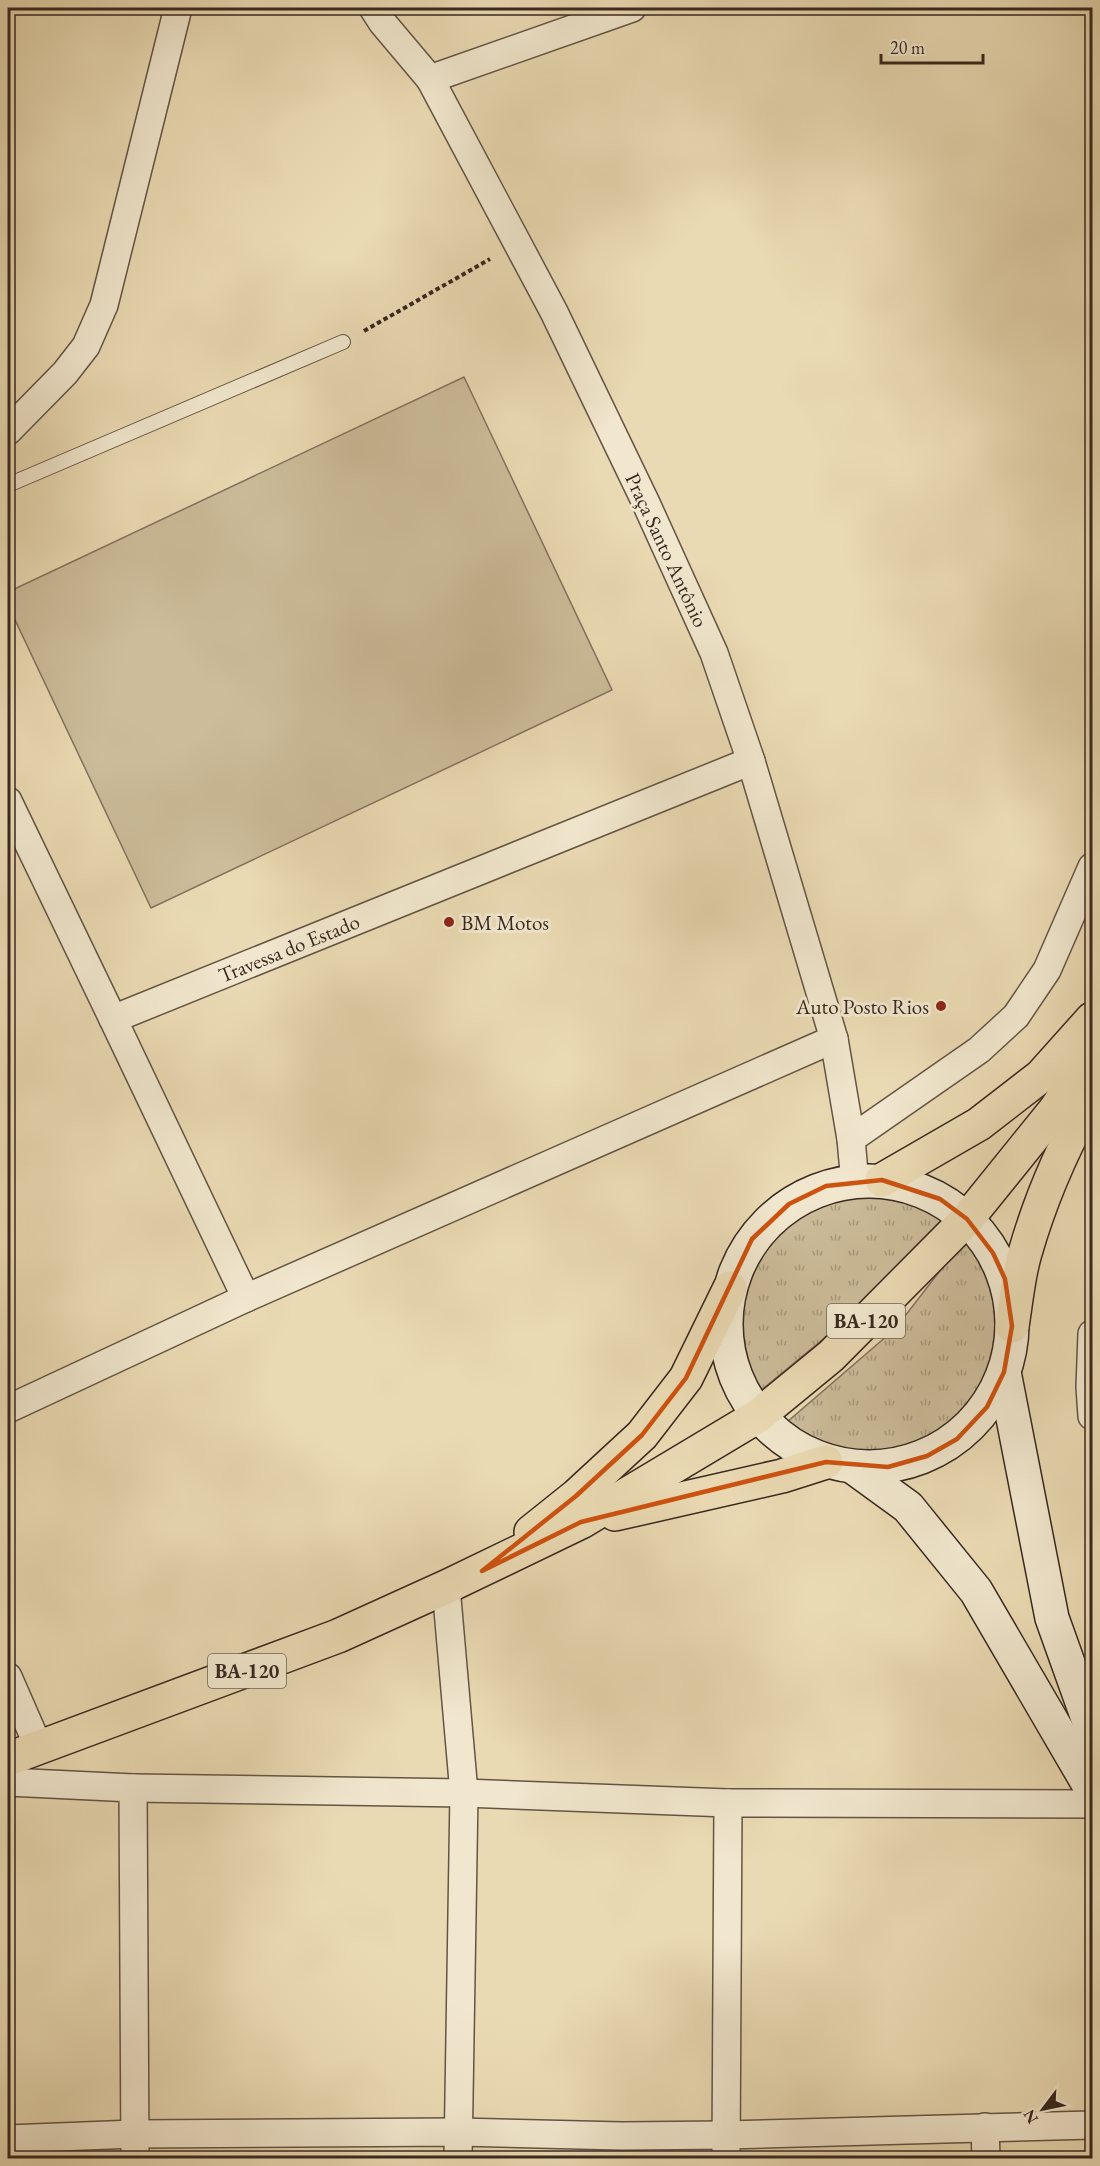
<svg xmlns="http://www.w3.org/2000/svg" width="1100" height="2166" viewBox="0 0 1100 2166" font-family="'EB Garamond',serif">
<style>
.grass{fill:url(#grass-tufts);stroke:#82725d;stroke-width:1.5}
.pitch{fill:#ccbc9a;stroke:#82725d;stroke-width:1.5}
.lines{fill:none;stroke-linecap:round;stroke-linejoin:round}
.service-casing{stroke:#645445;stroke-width:16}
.minor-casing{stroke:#645445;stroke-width:30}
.secondary-casing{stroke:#382820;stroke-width:36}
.primary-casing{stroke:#382820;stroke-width:36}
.path{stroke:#382820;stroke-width:4;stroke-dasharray:4.5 3;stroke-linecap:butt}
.service{stroke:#f1e7ce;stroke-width:14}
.minor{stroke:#f1e7ce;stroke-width:27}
.secondary{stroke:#f1e7ce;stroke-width:33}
.primary{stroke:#eadab3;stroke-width:33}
.marked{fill:none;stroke:#ce520f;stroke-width:4.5;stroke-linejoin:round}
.poi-dot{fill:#8f2418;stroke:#f1e7ce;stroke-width:2}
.labels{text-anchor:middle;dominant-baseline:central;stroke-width:6;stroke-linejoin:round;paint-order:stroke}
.shield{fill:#f1e7ce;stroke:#706154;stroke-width:1.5}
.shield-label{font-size:20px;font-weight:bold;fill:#382820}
.street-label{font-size:21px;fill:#382820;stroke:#f1e7ce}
.poi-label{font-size:21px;fill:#382820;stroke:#f1e7ce;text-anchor:start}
</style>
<defs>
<pattern id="grass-tufts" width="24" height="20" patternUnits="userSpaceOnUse" patternTransform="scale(1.5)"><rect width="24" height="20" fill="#ccbc9a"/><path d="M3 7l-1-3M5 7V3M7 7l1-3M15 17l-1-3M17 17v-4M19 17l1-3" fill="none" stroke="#a7997d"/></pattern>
</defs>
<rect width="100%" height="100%" fill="#eadab3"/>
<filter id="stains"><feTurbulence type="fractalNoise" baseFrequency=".00333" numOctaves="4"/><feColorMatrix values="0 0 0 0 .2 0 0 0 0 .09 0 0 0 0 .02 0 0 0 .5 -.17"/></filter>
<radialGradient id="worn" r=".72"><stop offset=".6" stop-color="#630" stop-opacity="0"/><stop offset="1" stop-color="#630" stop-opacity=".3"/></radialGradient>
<g class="grass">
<path d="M 877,1195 C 904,1199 924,1206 948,1220 L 854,1314 L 760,1391 C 752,1375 745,1360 742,1343 C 732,1284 770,1221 827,1202 C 843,1196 860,1195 877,1195 Z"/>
<path d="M 966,1237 C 982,1259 996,1281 998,1307 C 1008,1396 928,1474 839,1450 C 819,1445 803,1434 786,1423 L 895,1329 Z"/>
</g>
<polygon class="pitch" points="464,377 612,690 151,908 8,605 8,592"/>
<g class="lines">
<defs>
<polyline id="service" points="8,485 343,342"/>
<g id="minor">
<polyline points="373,8 382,22 430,79 554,312 645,501 714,653 751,761 834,1039 851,1139 855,1183"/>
<polyline points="430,79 632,8"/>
<polyline points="8,431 65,373 86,346 104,305 178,8"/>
<polyline points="8,801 113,1019"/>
<polyline points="851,1139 979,1050 1016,1016 1047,970 1092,867"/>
<polyline points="246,1298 113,1019 751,761"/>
<polyline points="1092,1334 1090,1387 1092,1416"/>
<polyline points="8,1409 246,1298 834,1039"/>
<polyline points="446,1587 464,1793 458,2158"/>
<polyline points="8,1677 39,1748"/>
<polyline points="8,1782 133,1788 135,2158"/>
<polyline points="133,1788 464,1793 728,1803 1092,1804"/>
<polyline points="985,2127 986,2158"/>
<polyline points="8,2139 134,2134 458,2132 622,2136 726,2135 1092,2125"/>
<polyline points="726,2158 728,1803"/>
</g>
<g id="secondary">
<circle cx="869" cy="1324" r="143"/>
<polyline points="1004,1372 1052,1618 1092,1730"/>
<polyline points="853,1467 908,1507 976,1591 1092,1790"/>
</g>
<g id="primary">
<polyline points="882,1180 979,1124 1041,1076 1092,1019"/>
<path d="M 1012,1326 C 1016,1302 1018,1276 1025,1253 C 1041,1197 1064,1145 1092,1096"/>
<polyline points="615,1514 782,1476 826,1462"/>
<polyline points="531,1532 576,1496 642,1435 686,1378 730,1288"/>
<polyline points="8,1759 338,1636 446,1587 581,1522 758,1416 831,1356 967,1219 1055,1110 1092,1056"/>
</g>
</defs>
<use href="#service" class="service-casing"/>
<use href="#minor" class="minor-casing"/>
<use href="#secondary" class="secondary-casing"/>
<use href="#primary" class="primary-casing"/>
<polyline class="path" points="364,331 490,259"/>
<use href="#service" class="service"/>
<use href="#minor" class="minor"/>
<use href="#secondary" class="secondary"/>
<use href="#primary" class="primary"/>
</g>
<path class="marked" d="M 882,1180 L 940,1199 L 967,1219 L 993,1253 L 1005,1279 L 1012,1326 L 1004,1372 L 987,1407 L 957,1439 L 927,1456 L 888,1467 L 826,1462 L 581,1522 L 482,1571 L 576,1496 L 642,1435 L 686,1378 L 752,1239 L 789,1204 L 826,1186 Z"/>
<g class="poi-dot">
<circle cx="449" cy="922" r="6"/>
<circle cx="941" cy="1006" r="6"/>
</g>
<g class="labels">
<g class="shield">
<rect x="827" y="1304" width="78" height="34" rx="4.5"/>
<rect x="208" y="1654" width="78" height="34" rx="4.5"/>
</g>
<g class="shield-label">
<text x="866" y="1321">BA-120</text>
<text x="247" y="1671">BA-120</text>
</g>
<g class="street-label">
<text transform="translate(667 550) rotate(65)">Praça Santo Antônio</text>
<text transform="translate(289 948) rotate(-22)">Travessa do Estado</text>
</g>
<g class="poi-label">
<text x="461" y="922">BM Motos</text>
<text x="929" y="1006" text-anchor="end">Auto Posto Rios</text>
</g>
</g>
<rect width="1100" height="2166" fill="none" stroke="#eadab3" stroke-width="30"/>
<rect x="9" y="9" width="1082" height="2148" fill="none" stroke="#382820" stroke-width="3"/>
<rect x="15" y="15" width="1070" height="2136" fill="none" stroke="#382820" stroke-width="1.5"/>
<g transform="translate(1043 2109) rotate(238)" stroke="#f1e7ce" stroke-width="4.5" paint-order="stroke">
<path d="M0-4.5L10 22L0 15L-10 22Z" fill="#382820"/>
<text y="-9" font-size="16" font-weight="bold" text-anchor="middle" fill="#382820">N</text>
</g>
<path d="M881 54v9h102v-9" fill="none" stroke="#382820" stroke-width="3"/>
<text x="890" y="54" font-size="18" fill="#382820" stroke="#f1e7ce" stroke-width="4.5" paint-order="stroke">20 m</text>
<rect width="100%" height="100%" filter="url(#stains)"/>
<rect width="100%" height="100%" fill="url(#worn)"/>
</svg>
